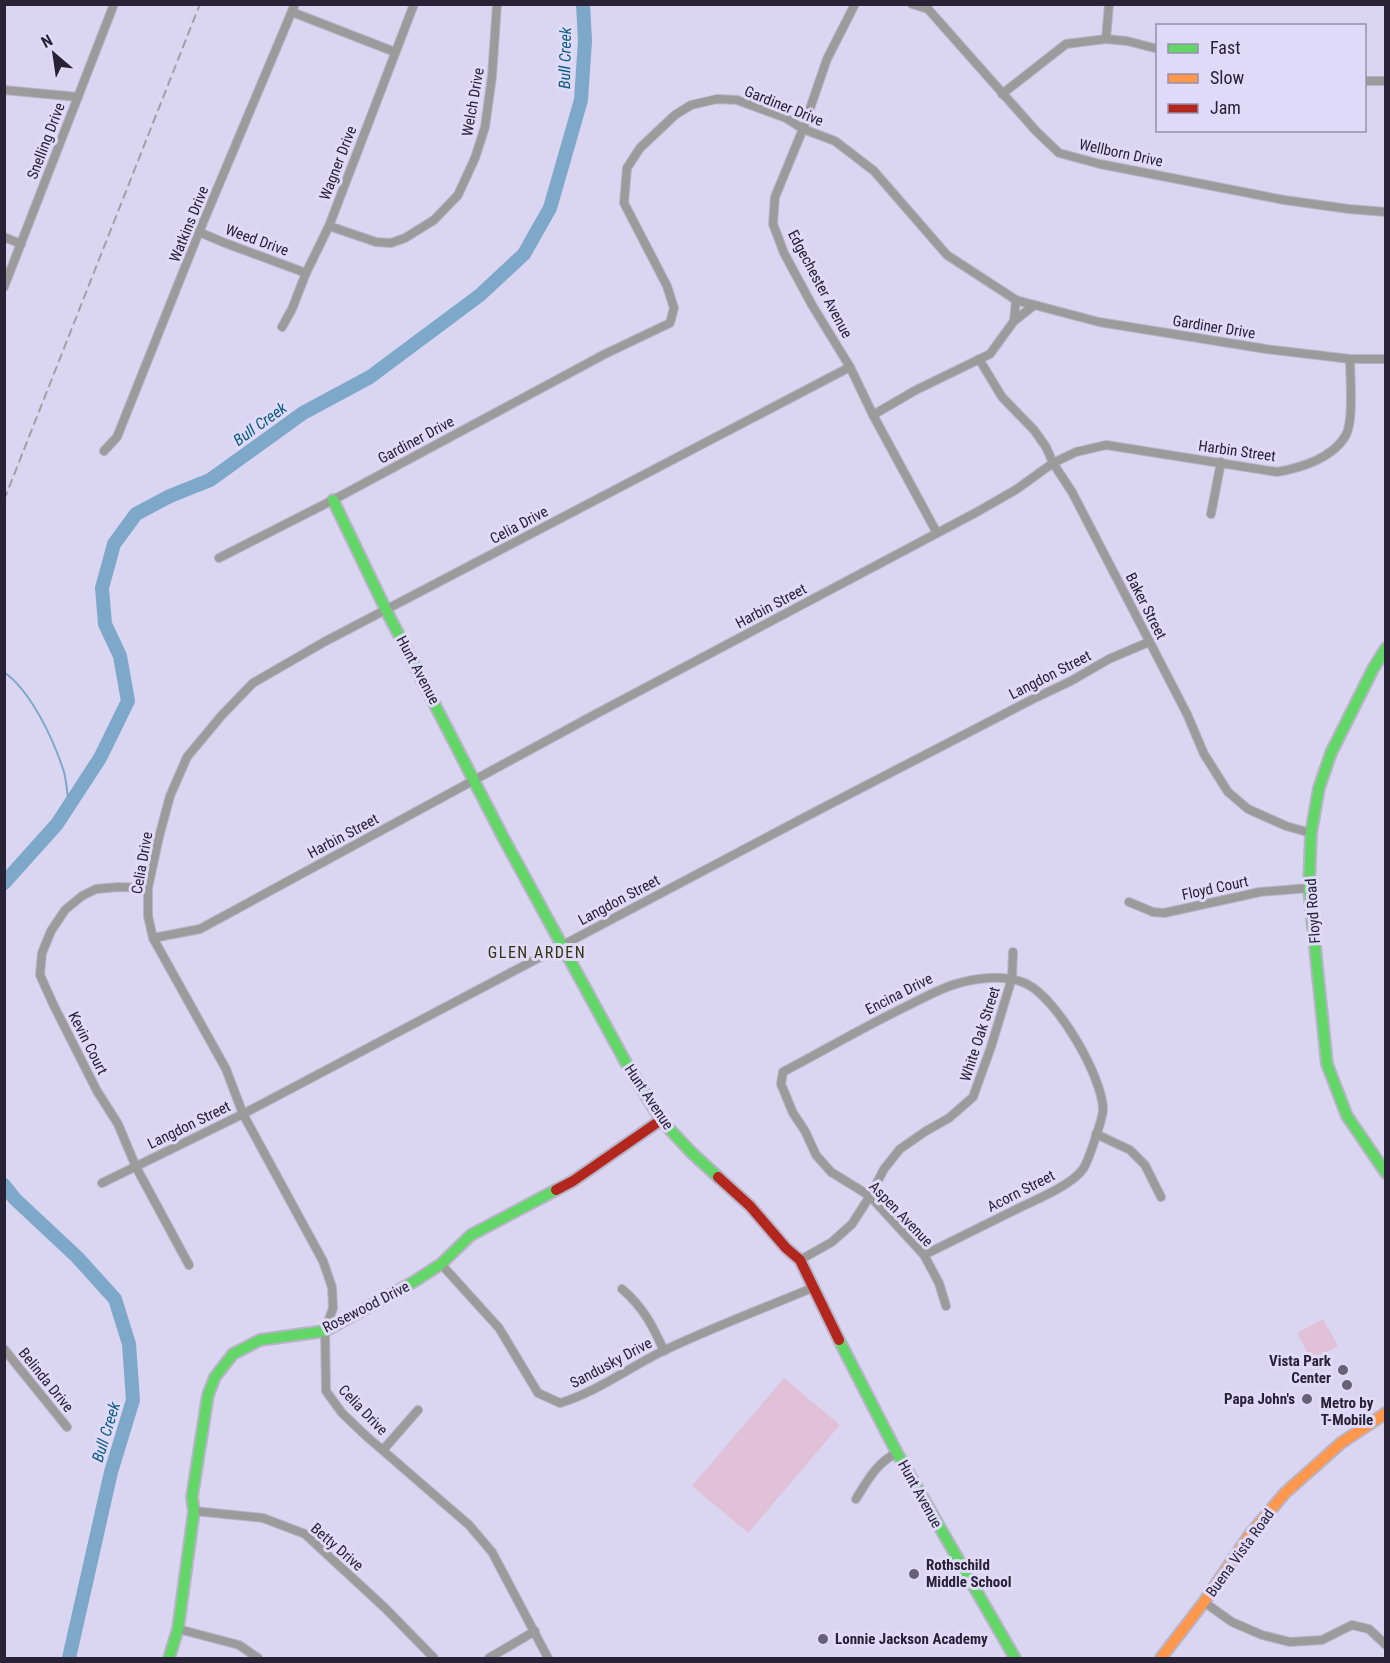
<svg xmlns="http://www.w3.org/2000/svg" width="1390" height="1663" viewBox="0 0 1390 1663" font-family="'Roboto Condensed',sans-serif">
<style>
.green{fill:#e1c1d8}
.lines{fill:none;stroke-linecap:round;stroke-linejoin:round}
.stream{stroke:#7da8ca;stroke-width:2}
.river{stroke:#7da8ca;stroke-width:14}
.street-casing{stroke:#b8b4c8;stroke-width:10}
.fast-casing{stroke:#b8b4c8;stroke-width:14}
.slow-casing{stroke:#b8b4c8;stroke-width:14}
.jam-casing{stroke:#b8b4c8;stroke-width:14}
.street{stroke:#9c9b9c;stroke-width:8}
.fast{stroke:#63d668;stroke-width:10}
.slow{stroke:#ff974d;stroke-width:10}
.jam{stroke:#b3261e;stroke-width:10}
.rail{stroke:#a19faa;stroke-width:2;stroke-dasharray:9 4.5;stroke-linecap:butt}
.poi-dot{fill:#666176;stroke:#e0daf9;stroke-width:2}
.labels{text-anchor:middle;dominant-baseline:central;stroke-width:6;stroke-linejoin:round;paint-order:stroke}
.street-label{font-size:15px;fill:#272235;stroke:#e0daf9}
.poi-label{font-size:15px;font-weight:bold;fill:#272235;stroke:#e0daf9;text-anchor:end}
.water-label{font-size:16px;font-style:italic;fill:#0a5d81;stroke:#e0daf9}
.neighbourhood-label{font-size:16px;letter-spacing:1.5px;fill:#32360e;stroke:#e0daf9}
</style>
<rect width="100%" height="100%" fill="#dad5f0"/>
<g class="green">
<polygon points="1323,1319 1338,1346 1312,1361 1297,1333"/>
<polygon points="784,1378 840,1425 748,1533 692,1486"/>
</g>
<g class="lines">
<path class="stream" d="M 4,672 C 32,692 54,741 64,772 C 67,783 67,795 69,805"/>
<g class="river">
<polyline points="4,883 57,824 100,758 128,701 120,656 105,624 102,588 114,544 136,514 170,496 210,480 303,413 370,377 480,295 524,254 550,208 581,100 585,41 583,4"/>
<polyline points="4,1185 15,1199 77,1257 115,1299 129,1344 133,1400 111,1472 69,1658"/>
</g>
<defs>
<g id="street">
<polyline points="855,4 827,59 803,129 775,197 773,224 784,253 812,305 850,367 873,415 937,533"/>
<polyline points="912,4 928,9 1036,131 1059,153 1100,164 1284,200 1349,209 1386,212"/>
<polyline points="292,12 395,52"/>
<polyline points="1106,39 1109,4"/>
<polyline points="1364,81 1386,81"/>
<polyline points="4,90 78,97"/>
<polyline points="1002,94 1066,44 1106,39 1127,41 1158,49"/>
<polyline points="329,226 376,242 391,243 405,238 434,220 458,195 475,158 485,127 492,76 497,4"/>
<polyline points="199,232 225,243 306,273"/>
<polyline points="4,237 21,244"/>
<polyline points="4,287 114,4"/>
<polyline points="1014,321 1033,306"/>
<polyline points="282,327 292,309 306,273 329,226 414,4"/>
<polyline points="979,359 1002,397 1034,430 1046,447 1053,463 1072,492 1128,600 1187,714 1204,754 1228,792 1248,809 1286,826 1311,833"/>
<polyline points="873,415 916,390 990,354 1014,321 1016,300"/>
<polyline points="104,451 117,437 199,232 295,4"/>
<polyline points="1211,514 1221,462"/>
<polyline points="219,558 333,500 605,354 670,323 674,308 667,286 624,203 627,168 640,148 675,115 691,105 717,99 737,100 786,118 803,129 835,141 874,171 947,255 1016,300 1099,322 1266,349 1350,359 1386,359"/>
<polyline points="148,888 118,887 96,889 82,896 65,910 51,931 42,953 40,975 54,1006 97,1091 118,1124 136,1167 189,1265"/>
<polyline points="1129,902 1153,912 1164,913 1260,892 1309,888"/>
<path d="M 153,938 L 200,929 L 594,715 L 977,512 L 1017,489 L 1053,463 L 1076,452 L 1106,445 L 1277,472 C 1301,468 1333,458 1346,435 C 1354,419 1350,377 1350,359"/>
<polyline points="1096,1134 1130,1150 1145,1165 1161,1197"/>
<polyline points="102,1183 243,1114 811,814 1033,699 1071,681 1109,659 1149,642"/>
<path d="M 924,1255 C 956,1239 989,1223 1021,1207 C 1038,1199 1073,1184 1083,1169 C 1088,1162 1103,1118 1103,1109 C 1102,1076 1058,1000 1027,984 C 1013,977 995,977 979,979 C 948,983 930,995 903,1008 C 862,1028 823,1051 783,1072 L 781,1084 L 793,1113 L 805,1131 L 816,1155 L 831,1172 L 870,1196 L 924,1255 L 939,1283 L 946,1306"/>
<polyline points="800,1260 832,1242 852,1224 870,1196 884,1169 900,1149 926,1131 949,1118 973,1097 991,1047 1012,978 1013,952"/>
<path d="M 441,1264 L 499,1328 L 538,1393 L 560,1403 C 597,1392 628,1368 663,1351 C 711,1328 762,1309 812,1288"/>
<path d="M 622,1289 C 643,1307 653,1326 664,1351"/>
<polyline points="4,1349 67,1427"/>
<polyline points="383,1450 418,1410"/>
<path d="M 856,1499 C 867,1481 877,1462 897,1453"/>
<polyline points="194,1511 263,1518 305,1534 385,1608 434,1658"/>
<polyline points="1204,1602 1232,1622 1262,1635 1290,1642 1322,1640 1352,1625 1369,1629 1386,1645"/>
<polyline points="178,1629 239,1645 258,1658"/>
<polyline points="489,1658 535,1631"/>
<polyline points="548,1658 492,1552 469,1525 365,1435 342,1413 326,1391 325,1331 333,1308 332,1287 323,1261 243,1114 226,1069 153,938 148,916 148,888 159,837 170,796 187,757 222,715 253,683 324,642 850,367"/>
</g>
<g id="fast">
<polyline points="333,500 386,610 504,839 625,1061 661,1120 692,1153 718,1177"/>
<polyline points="1386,648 1373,669 1331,753 1319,788 1311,833 1309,888 1327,1064 1347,1116 1386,1173"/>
<polyline points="839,1340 897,1453 1015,1658"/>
<polyline points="169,1658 178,1629 194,1511 192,1497 208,1395 215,1377 233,1354 260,1340 325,1331 415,1281 441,1264 471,1235 556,1190"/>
</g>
<polyline id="slow" points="1161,1658 1204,1602 1251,1533 1285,1493 1341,1443 1386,1413"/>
<g id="jam">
<polyline points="718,1177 750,1206 786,1248 800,1260 839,1340"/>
<polyline points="556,1190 573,1181 661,1120"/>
</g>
</defs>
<use href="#street" class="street-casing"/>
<use href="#fast" class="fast-casing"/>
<use href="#slow" class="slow-casing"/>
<use href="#jam" class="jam-casing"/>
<use href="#street" class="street"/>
<use href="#fast" class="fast"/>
<use href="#slow" class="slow"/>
<use href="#jam" class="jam"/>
<polyline class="rail" points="4,500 200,4"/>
</g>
<g class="poi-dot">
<circle cx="1343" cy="1370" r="6"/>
<circle cx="1347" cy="1385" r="6"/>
<circle cx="1307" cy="1399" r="6"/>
<circle cx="914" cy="1574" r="6"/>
<circle cx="823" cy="1639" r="6"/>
</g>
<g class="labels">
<g class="street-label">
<text transform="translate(473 102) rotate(-80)">Welch Drive</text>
<text transform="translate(784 106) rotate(22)">Gardiner Drive</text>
<text transform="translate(46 141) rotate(-69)">Snelling Drive</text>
<text transform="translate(1121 153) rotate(12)">Wellborn Drive</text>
<text transform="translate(338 163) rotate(-69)">Wagner Drive</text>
<text transform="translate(189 224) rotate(-68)">Watkins Drive</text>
<text transform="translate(257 240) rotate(20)">Weed Drive</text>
<text transform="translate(820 284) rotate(62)">Edgechester Avenue</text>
<text transform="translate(1214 327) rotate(9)">Gardiner Drive</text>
<text transform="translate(416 440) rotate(-28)">Gardiner Drive</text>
<text transform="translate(1237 451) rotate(8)">Harbin Street</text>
<text transform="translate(519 525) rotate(-28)">Celia Drive</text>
<text transform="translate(771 606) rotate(-28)">Harbin Street</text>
<text transform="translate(1146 606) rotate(63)">Baker Street</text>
<text transform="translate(418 670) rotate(62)">Hunt Avenue</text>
<text transform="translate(1050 675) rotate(-27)">Langdon Street</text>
<text transform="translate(343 836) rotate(-28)">Harbin Street</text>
<text transform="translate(142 863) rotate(-80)">Celia Drive</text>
<text transform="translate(1215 888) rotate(-12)">Floyd Court</text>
<text transform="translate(619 900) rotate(-28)">Langdon Street</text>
<text transform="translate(1313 911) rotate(-94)">Floyd Road</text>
<text transform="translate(899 994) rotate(-27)">Encina Drive</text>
<text transform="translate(980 1034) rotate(-72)">White Oak Street</text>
<text transform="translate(88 1043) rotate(63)">Kevin Court</text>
<text transform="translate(649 1097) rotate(56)">Hunt Avenue</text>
<text transform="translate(189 1125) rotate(-26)">Langdon Street</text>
<text transform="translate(1021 1191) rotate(-27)">Acorn Street</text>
<text transform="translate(901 1214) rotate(46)">Aspen Avenue</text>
<text transform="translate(366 1307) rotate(-27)">Rosewood Drive</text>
<text transform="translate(611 1363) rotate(-28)">Sandusky Drive</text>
<text transform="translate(46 1380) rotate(51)">Belinda Drive</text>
<text transform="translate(363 1410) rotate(46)">Celia Drive</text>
<text transform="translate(920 1494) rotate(61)">Hunt Avenue</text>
<text transform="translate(337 1547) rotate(41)">Betty Drive</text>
<text transform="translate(1240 1553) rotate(-54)">Buena Vista Road</text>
</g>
<g class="poi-label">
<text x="1331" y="1361">Vista Park<tspan x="1331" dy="17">Center</tspan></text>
<text x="1295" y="1399">Papa John's</text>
<text x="1347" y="1403" text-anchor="middle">Metro by<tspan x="1347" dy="17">T-Mobile</tspan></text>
<text x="926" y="1565" text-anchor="start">Rothschild<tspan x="926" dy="17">Middle School</tspan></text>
<text x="835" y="1639" text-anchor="start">Lonnie Jackson Academy</text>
</g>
<g class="water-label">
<text transform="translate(565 58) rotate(-89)">Bull Creek</text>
<text transform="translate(260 424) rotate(-36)">Bull Creek</text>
<text transform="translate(106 1432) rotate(-73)">Bull Creek</text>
</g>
<g class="neighbourhood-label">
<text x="537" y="952">GLEN ARDEN</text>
</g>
</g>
<rect width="1390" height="1663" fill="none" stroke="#272235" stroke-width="12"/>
<rect x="1156" y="24" width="210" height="108" fill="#e0daf9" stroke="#9690ab" stroke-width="1.5"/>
<rect x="1168" y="44" width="30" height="9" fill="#63d668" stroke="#9690ab" stroke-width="1.5"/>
<text x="1210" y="54" font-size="18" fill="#272235">Fast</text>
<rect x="1168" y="74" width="30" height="9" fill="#ff974d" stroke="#9690ab" stroke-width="1.5"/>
<text x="1210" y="84" font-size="18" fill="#272235">Slow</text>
<rect x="1168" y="104" width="30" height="9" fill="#b3261e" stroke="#9690ab" stroke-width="1.5"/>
<text x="1210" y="114" font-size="18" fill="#272235">Jam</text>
<g transform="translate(54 54) rotate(331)" stroke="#e0daf9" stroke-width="4.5" paint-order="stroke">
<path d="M0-4.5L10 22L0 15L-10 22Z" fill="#272235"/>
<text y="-9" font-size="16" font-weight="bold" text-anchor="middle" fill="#272235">N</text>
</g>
</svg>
